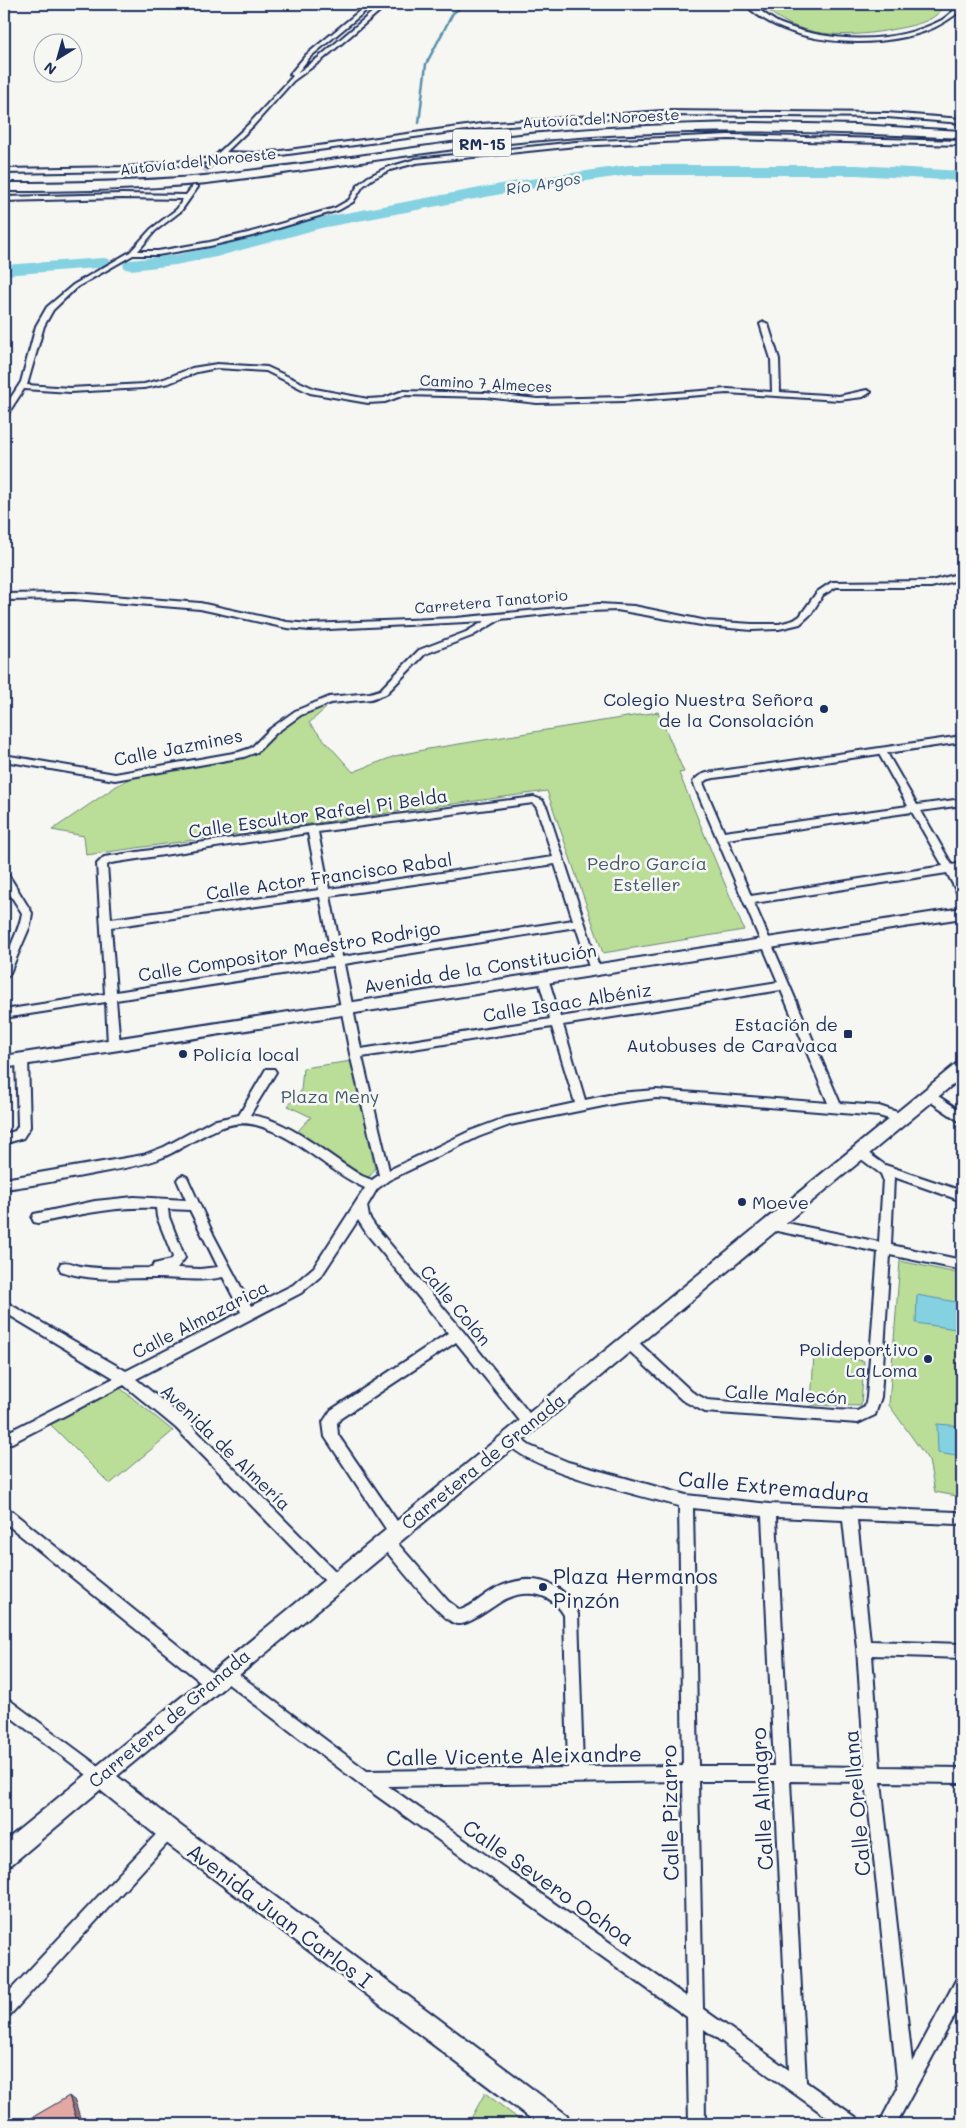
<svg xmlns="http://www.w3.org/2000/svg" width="966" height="2128" viewBox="0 0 966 2128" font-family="Mali,sans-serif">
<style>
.green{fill:#badd97;stroke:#6a867a}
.water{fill:#83d1e1;stroke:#5990ad}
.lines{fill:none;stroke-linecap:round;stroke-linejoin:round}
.stream{stroke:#5990ad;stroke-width:2.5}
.river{fill:#83d1e1;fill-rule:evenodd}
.street-tunnel{stroke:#caced4;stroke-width:6;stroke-dasharray:6 3;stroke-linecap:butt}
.street-casing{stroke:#1b2f5e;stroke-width:4}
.secondary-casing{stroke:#1b2f5e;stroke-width:4}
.highway-casing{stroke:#1b2f5e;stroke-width:4}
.street{fill:#f6f6f2;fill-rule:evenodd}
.secondary{fill:#f6f6f2;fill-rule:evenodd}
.highway{fill:#f6f6f2;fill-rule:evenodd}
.shaded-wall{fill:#9f7671;stroke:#1b2f5e}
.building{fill:#e3a8a2;stroke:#1b2f5e}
.poi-dot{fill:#1b2f5e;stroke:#f6f6f2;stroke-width:2}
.labels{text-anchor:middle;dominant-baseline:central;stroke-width:5;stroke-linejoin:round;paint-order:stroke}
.far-street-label{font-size:15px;fill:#1b2f5e;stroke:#f6f6f2}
.shield{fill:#f6f6f2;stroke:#5d6b8a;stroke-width:1}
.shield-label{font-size:16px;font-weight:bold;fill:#1b2f5e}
.far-water-label{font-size:16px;font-style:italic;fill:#35587f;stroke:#f6f6f2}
.poi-label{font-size:18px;fill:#1b2f5e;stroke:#f6f6f2;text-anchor:end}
.street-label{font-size:18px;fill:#1b2f5e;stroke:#f6f6f2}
.park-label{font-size:18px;fill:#435a6c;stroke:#f6f6f2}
.near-street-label{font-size:21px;fill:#1b2f5e;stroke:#f6f6f2}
.near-poi-label{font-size:21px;fill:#1b2f5e;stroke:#f6f6f2;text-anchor:start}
</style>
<rect width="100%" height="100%" fill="#f6f6f2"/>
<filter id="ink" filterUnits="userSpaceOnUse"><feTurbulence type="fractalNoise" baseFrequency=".02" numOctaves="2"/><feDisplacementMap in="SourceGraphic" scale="10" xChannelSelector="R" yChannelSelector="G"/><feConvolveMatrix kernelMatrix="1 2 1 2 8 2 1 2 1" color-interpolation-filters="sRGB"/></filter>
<g filter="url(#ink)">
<g class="green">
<path d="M 762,4 L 950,4 C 944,8 938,14 932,18 C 921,24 907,27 895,29 C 852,38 794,40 762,4 Z"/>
<polygon points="319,706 326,708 309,723 353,772 395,756 428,749 658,712 684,772 679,773 744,930 603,953 547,791 86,855 84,836 52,830 118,785 133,777 244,757 289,723"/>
<polygon points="352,1061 375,1169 370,1176 362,1178 296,1133 311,1117 288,1106 301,1091 303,1068"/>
<polygon points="900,1261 962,1274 962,1497 935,1492 929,1461 889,1405"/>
<polygon points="814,1353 864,1361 861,1406 811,1405"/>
<polygon points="119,1387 173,1431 110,1484 48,1422"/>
<polygon points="485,2093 525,2124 468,2124"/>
</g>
<g class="water">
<polygon points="917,1295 962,1303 962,1330 916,1323"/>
<polygon points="937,1424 962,1426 962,1457 938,1453"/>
</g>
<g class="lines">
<polyline class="stream" points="419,123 426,64 453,13 466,4"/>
<g class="river">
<polygon points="629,165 856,165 962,171 962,181 856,175 629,175 523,190 321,228 216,257 175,265 131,270 125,269 123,265 125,261 131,260 175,255 214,247 319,218 523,180"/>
<polygon points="103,258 109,259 111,263 109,267 4,275 4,265"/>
</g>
<polyline class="street-tunnel" points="195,187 208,166"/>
<defs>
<g id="street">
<polygon points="368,4 374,4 310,57 297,73 318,58 382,4 388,4 322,60 293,81 253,126 226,152 256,153 281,151 481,124 662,111 887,113 962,119 962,123 887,117 662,115 481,128 281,155 256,157 222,156 208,168 205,166 208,162 127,171 4,173 4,169 127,167 213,158 249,124 293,76 290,74 306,55"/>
<path d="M 745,4 C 755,3 770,20 781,24 C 830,43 894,45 942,20 C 948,16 954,10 960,6 L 962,5 L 962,10 C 951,18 940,26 926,31 C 874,50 785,46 745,4 Z"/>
<polygon points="728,135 962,141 962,145 728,139 576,146 416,163 390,170 372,179 363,186 353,202 339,210 252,236 210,246 158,255 133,255 77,287 53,310 44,326 27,385 70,388 144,384 164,379 192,368 217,364 267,367 315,389 368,399 384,398 403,391 486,393 537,399 624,397 727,389 772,392 771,359 760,324 764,322 768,324 779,359 780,392 839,396 867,390 871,392 863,397 839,400 727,393 624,401 537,403 486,397 404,395 385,402 368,403 310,393 266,371 217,368 197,372 169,383 144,388 70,392 24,389 7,415 4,415 4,408 21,382 36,326 47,307 73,285 130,252 151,229 177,209 183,199 122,198 4,201 4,197 122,194 186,195 193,186 197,186 198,187 181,211 155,231 138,251 158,251 210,242 248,233 335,208 349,200 359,184 368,177 386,168 416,159 576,142"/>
<polygon points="962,573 962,579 931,587 836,587 823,595 811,614 800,624 779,629 752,630 707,626 617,610 564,612 501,619 472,636 425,654 386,694 371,699 331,703 301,715 276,733 257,752 244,757 115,780 4,761 4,755 115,774 239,752 251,748 270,729 295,711 329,697 370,693 380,690 419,650 466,632 485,621 310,630 287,628 200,609 74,599 4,600 4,594 74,593 200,603 287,622 310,624 456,618 599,604 634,606 707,621 752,624 779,624 794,620 800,616 817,592 832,582 931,581"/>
<path d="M 962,736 L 962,742 L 887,753 L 917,805 L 962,799 L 962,805 L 921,811 L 952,865 L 962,863 L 962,871 L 956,872 L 962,882 L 962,895 L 958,894 L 947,873 L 754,903 L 840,1103 L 879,1106 L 906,1115 L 908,1118 L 906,1121 L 902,1123 L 879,1116 L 656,1098 L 618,1103 L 510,1125 L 478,1137 L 389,1180 L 377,1189 L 367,1206 L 369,1217 L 375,1226 L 462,1330 L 537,1423 L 535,1427 L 530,1429 L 525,1427 L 456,1342 L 341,1418 L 337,1423 L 338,1435 L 401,1527 L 403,1532 L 401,1537 L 396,1539 L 392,1537 L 448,1601 L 460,1610 C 472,1607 482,1596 493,1590 C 526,1572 563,1577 578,1614 L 583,1767 L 683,1766 L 679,1506 C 644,1496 518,1469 504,1438 L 506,1434 L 511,1432 L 530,1446 L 568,1462 L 686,1495 L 769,1504 L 956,1512 L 961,1513 L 961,1523 L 956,1524 L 857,1520 L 870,1641 L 962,1644 L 962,1658 L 872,1655 L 880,1767 L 962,1768 L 962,1783 L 881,1782 L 912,2062 L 956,1980 L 962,1978 L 962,2002 L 896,2124 L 879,2124 L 898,2088 L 866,1782 L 790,1781 L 806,2082 L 857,2118 L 859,2124 L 837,2124 L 704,2029 L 705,2124 L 689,2124 L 687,2017 L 360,1784 L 219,1677 L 217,1672 L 219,1667 L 224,1665 L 229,1667 L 367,1771 L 568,1768 L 564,1615 C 557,1603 548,1596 534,1594 C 525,1593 516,1594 508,1598 C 495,1603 471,1626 457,1624 C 441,1621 394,1560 381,1545 L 379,1540 L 381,1535 L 386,1533 L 390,1535 L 325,1437 L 323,1422 L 331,1410 L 448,1333 L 367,1234 L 358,1220 L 322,1275 L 301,1293 L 136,1379 L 186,1420 L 340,1576 L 342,1581 L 340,1586 L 335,1588 L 330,1586 L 176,1428 L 124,1385 L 4,1447 L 4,1434 L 114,1378 L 4,1312 L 4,1301 L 126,1371 L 241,1312 L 223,1277 C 201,1282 179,1278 157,1278 C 124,1278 93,1282 61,1271 L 59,1267 L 61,1263 C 67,1261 73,1264 80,1266 C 104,1270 128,1268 152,1268 L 154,1264 L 171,1260 L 173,1257 L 157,1217 L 156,1208 C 115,1206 77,1215 38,1223 L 34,1222 L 32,1218 L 34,1214 L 95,1201 L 134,1197 L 186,1200 L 177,1180 L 179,1177 L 183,1175 L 187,1177 L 214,1236 L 251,1306 L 293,1285 L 314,1267 L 365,1188 C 327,1171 297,1136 256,1125 C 223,1116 191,1146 161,1158 C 141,1166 120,1169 98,1173 C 67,1179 36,1185 4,1189 L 4,1179 L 143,1155 L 164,1147 L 212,1121 L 239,1115 L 266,1069 L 274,1069 L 276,1072 L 250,1115 C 289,1119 329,1157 362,1176 L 372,1180 L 379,1175 L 350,1054 L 333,966 L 116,1000 L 120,1045 L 118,1048 L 110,1048 L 108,1045 L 106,1002 L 4,1018 L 4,1010 L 105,994 L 97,864 L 104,857 L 312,826 L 534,797 L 542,800 L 547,808 L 600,970 L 599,973 L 595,974 L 590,970 L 576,927 L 344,964 L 361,1049 L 550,1019 L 538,978 L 543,974 L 548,978 L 560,1017 L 778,982 L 693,782 C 699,774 705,773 714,772 ZM 879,754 L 908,806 L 724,832 L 703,783 L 706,780 L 714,778 ZM 533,803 L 537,808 L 553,857 L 329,889 L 318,832 ZM 912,812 L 943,866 L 751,896 L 727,839 ZM 308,833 L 319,890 L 111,919 L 107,865 L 111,863 ZM 555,864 L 573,920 L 342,957 L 330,896 ZM 320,897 L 332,958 L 116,992 L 111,927 ZM 781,990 L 828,1103 L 656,1090 L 618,1093 L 585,1100 L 563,1025 ZM 552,1027 L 575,1103 L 505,1118 L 470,1131 L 389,1170 L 362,1057 ZM 168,1209 L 190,1210 L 218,1267 L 200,1269 L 177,1268 L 185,1258 L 169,1217 ZM 693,1508 L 762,1516 L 774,1766 L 698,1766 ZM 776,1517 L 843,1520 L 857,1648 L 865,1767 L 789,1766 ZM 683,1781 L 687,1997 L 388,1786 ZM 698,1781 L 775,1781 L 789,2070 L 703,2009 Z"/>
<path d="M 4,873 L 8,874 L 32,913 L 30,926 L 9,975 L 4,979 C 2,954 18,938 22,913 L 4,885 Z"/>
<polygon points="22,1055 26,1056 28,1059 30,1127 23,1138 4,1144 4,1134 15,1131 18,1126 16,1059 18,1056"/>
<polygon points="929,1090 962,1112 962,1123 925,1098 923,1095 925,1092"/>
<polygon points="860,1147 885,1165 962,1191 962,1201 894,1177 891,1245 962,1260 962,1270 890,1255 881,1397 875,1415 858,1423 705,1412 682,1400 625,1347 624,1343 625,1339 630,1337 635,1339 692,1392 707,1400 835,1410 857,1411 865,1407 867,1397 878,1252 772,1230 768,1229 766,1225 768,1221 772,1220 879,1242 883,1179 881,1174 856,1155 854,1152 856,1149"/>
<polygon points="4,1508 9,1509 217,1677 219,1682 217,1687 212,1689 207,1687 4,1522"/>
<polygon points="4,1696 105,1771 108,1776 105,1781 100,1784 95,1781 4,1712"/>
<polygon points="169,1823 174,1826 177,1831 174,1836 10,2015 4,2017 4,1997 164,1826"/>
</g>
<g id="secondary">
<polygon points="962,908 962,918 4,1068 4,1056"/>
<polygon points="962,1062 962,1077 117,1776 177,1823 567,2115 570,2124 538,2124 161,1839 100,1790 12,1864 4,1867 4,1842 956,1064"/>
</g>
<path id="highway" d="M 752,123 L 857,125 L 962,131 L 962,138 C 822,131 683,127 542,140 C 430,149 319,170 207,183 C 139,190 71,191 4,191 L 4,183 C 71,183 137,182 204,176 C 303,166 401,148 500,137 C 583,128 668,124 752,123 Z"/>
</defs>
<use href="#street" class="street-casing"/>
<use href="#secondary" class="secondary-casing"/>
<use href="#highway" class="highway-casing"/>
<use href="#street" class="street"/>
<use href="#secondary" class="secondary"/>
<use href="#highway" class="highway"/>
</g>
<polygon class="shaded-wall" points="69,2096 75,2101 82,2124 78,2124"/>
<polygon class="building" points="69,2096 78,2124 21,2124"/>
</g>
<g class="poi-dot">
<circle cx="824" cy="709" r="5"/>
<rect x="843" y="1029" width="10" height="10" rx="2.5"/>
<circle cx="183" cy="1054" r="5"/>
<circle cx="742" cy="1202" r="5"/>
<circle cx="928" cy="1359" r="5"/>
<circle cx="543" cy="1587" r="5"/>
</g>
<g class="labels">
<g class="far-street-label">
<text transform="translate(601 118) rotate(-3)">Autovía del Noroeste</text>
<text transform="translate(198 161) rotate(-6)">Autovía del Noroeste</text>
<text transform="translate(486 383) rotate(3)">Camino 7 Almeces</text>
<text transform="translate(491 601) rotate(-5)">Carretera Tanatorio</text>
</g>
<rect class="shield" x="453" y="129.5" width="58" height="27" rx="4"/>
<g class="shield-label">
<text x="482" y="143">RM-15</text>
</g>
<g class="far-water-label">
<text transform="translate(543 183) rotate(-9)">Río Argos</text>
</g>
<g class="poi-label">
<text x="814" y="699">Colegio Nuestra Señora<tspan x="814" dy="21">de la Consolación</tspan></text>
<text x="838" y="1024">Estación de<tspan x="838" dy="21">Autobuses de Caravaca</tspan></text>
<text x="193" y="1054" text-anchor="start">Policía local</text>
<text x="752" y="1202" text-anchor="start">Moeve</text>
<text x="918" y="1349">Polideportivo<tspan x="918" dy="21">La Loma</tspan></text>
</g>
<g class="street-label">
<text transform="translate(178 747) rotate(-11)">Calle Jazmines</text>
<text transform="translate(318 813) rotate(-8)">Calle Escultor Rafael Pi Belda</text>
<text transform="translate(329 876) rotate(-8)">Calle Actor Francisco Rabal</text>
<text transform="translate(289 951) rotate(-9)">Calle Compositor Maestro Rodrigo</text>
<text transform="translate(480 968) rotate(-9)">Avenida de la Constitución</text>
<text transform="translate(567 1002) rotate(-9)">Calle Isaac Albéniz</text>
<text transform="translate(456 1305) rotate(50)">Calle Colón</text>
<text transform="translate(200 1319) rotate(-27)">Calle Almazarica</text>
<text transform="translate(786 1394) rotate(3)">Calle Malecón</text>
<text transform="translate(226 1447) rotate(44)">Avenida de Almería</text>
<text transform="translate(483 1461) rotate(-39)">Carretera de Granada</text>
<text transform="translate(169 1718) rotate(-40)">Carretera de Granada</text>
</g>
<g class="park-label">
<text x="647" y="863">Pedro García<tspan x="647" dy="21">Esteller</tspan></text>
<text x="330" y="1096">Plaza Meny</text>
</g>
<g class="near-street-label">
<text transform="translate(774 1486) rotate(5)">Calle Extremadura</text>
<text transform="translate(514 1755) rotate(-1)">Calle Vicente Aleixandre</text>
<text transform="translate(761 1799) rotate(-93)">Calle Almagro</text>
<text transform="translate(856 1803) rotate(-95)">Calle Orellana</text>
<text transform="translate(669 1813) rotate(-91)">Calle Pizarro</text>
<text transform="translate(549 1882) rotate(35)">Calle Severo Ochoa</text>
<text transform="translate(280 1915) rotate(37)">Avenida Juan Carlos I</text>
</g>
<g class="near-poi-label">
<text x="553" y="1575">Plaza Hermanos<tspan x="553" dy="24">Pinzón</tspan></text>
</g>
</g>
<rect width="966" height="2128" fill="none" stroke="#f6f6f2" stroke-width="20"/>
<rect x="10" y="10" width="946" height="2108" fill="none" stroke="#1b2f5e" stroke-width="2" filter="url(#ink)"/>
<g transform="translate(58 58) rotate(217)"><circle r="24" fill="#f6f6f2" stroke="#9ea6b7"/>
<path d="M0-4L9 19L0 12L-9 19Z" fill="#1b2f5e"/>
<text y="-8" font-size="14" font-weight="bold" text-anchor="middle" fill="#1b2f5e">N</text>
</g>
</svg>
